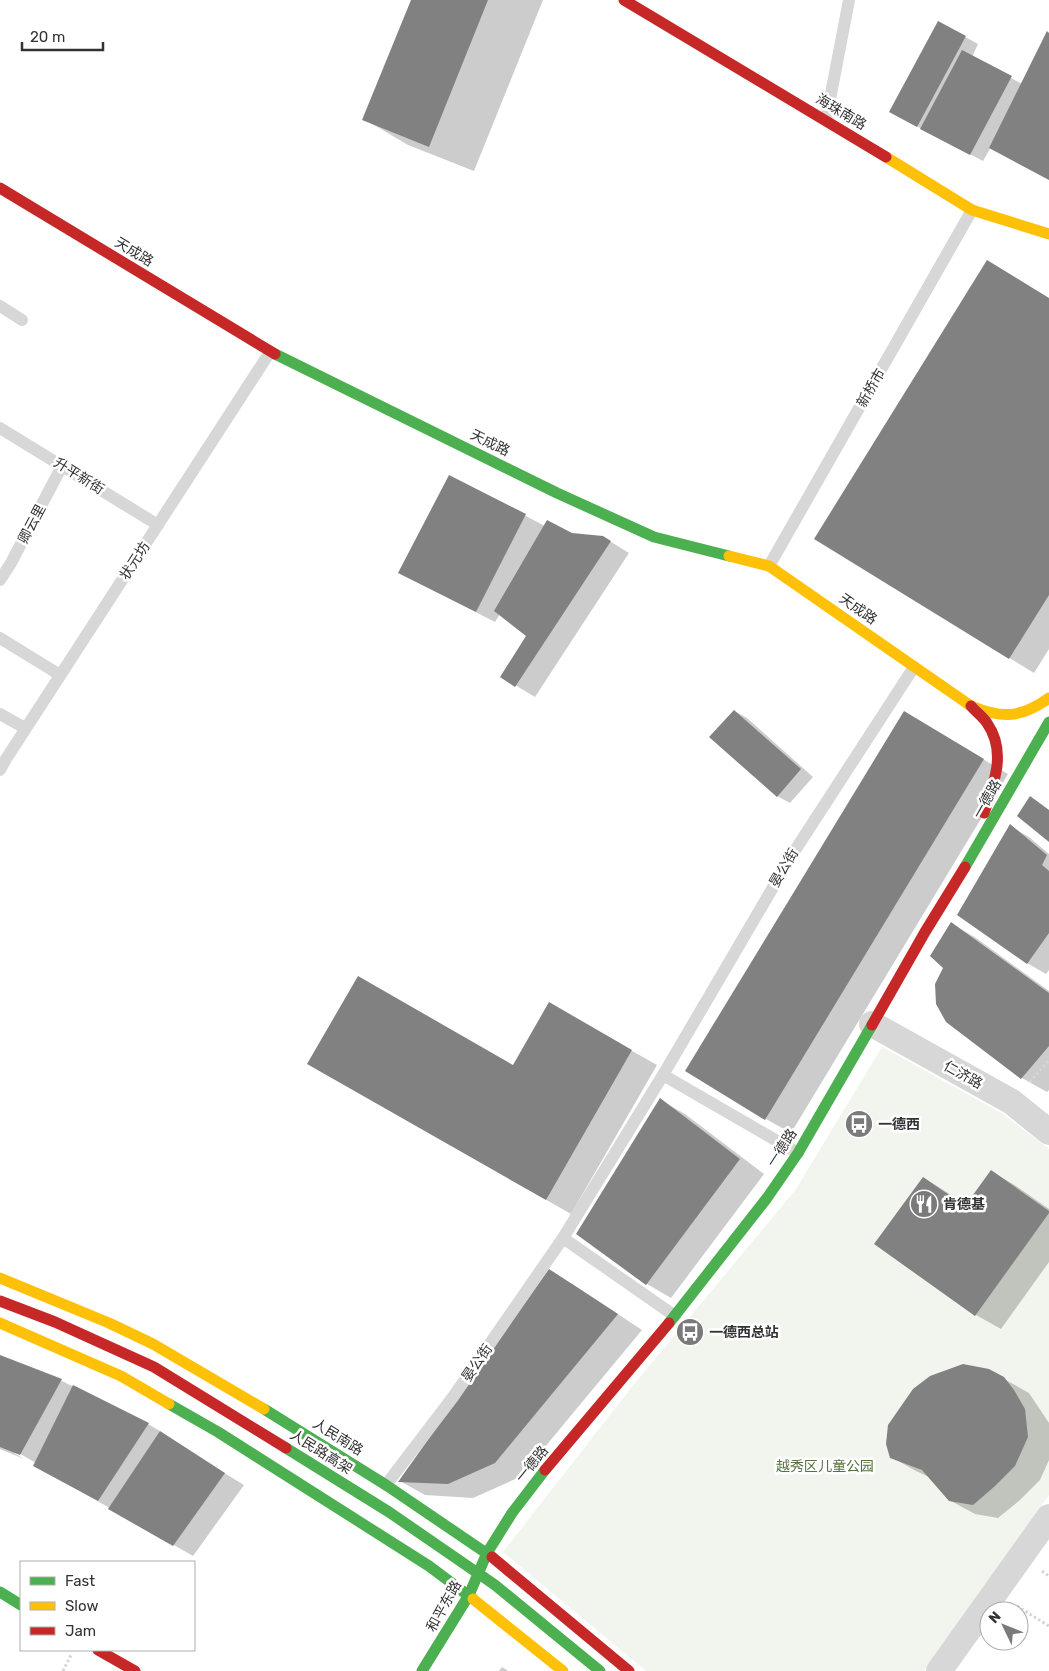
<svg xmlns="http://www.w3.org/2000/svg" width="1049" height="1671" viewBox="0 0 1049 1671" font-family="Rubik,'Noto Sans SC',sans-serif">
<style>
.green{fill:#f1f5ed}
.shadow{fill:#0003}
.building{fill:#818181}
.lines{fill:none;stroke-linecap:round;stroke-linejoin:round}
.path{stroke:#d6d6d6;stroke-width:3;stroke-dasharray:2.5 2.5;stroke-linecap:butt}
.lane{stroke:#d7d7d7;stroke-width:12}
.street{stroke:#d7d7d7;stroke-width:26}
.fast{stroke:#4caf50;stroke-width:11}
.slow{stroke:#ffc107;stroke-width:11}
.jam{stroke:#c62828;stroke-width:11}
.labels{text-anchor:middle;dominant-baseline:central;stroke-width:5;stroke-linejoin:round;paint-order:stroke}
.street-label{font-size:14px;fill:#333;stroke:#fff}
.poi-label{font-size:14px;font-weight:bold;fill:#333;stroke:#fff;text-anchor:start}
.park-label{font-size:14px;fill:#56703f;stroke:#fff}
</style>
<rect width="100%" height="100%" fill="#fff"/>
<polygon class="green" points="882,1047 1003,1114 1049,1149 1049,1495 924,1671 646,1671 503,1552 631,1388 796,1189"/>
<g class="shadow">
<polygon points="412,0 543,0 474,171 408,145 364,119"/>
<polygon points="938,22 978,44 972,57 1022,84 1049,34 1049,180 991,147 983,161 903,119"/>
<polygon points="1049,299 1049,649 1034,673 815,538"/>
<polygon points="449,476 545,526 572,534 603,537 629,553 535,697 502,677 527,636 500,614 495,622 419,583"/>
<polygon points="734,711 747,718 813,777 790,803 777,796"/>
<polygon points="929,727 1008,774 791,1133 766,1119"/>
<polygon points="1010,826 1029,837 1049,854 1049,970 1046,974 1027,963"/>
<polygon points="952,924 976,938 1049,991 1049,1090 1047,1092 1022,1078 947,1021 945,968"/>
<polygon points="549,1004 657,1065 571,1214 309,1064 513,1066"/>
<polygon points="660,1100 685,1114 764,1174 671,1298 647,1284"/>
<polygon points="991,1171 1016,1186 1049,1209 1049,1262 1001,1329 976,1315 876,1244 924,1178 948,1193 967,1206"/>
<polygon points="549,1270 574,1285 642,1330 520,1477 473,1498 425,1495 400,1481"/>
<polygon points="0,1356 62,1381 148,1424 160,1431 159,1433 244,1485 193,1556 35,1465 36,1463 15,1451 14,1453 24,1459 0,1449"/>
<polygon points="988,1370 1029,1393 1049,1423 1049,1460 1040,1480 1020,1500 998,1518 975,1514 949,1500 929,1477 916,1471 891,1457"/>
<polygon points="502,1667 508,1671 499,1671"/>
</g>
<g class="building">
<polygon points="411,0 488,0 429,147 362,120"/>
<polygon points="938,21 966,36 917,127 889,112"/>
<polygon points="1047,31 1049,33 1049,180 989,148"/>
<polygon points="962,50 1012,76 970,155 920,129"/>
<polygon points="987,260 1049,298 1049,595 1009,659 814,539"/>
<polygon points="449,475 526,514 476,612 398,573"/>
<polygon points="547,520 572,533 603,536 611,541 515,687 500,677 526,636 494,611"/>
<polygon points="734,710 801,769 777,797 709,737"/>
<polygon points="904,711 984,759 765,1120 685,1071"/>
<polygon points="1030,796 1049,810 1049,842 1017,816"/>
<polygon points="1010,824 1047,855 1042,865 1049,871 1049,933 1027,964 957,915"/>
<polygon points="951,922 1049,993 1049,1046 1021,1079 946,1022 936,1004 935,984 943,968 930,956"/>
<polygon points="358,976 513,1065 549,1002 632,1050 546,1200 307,1064"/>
<polygon points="660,1098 740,1159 646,1285 576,1234"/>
<polygon points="991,1170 1049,1211 1049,1213 975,1316 874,1244 923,1177 965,1206"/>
<polygon points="549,1269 618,1314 495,1463 448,1484 398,1482"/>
<polygon points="0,1355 62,1379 20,1455 0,1447"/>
<polygon points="963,1364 989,1369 1004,1377 1014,1390 1025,1409 1028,1437 1015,1466 995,1486 973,1505 949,1501 922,1470 890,1458 886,1444 888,1425 913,1389 930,1376"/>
<polygon points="73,1385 149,1423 98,1501 33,1466"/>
<polygon points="160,1431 225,1473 173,1546 108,1509"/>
</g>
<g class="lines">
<g class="path">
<polyline points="1030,1082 1049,1060"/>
<polyline points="1042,1571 1049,1576"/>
<polyline points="1017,1606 1049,1626"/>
<polyline points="63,1671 71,1655"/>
</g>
<g class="lane">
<polyline points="826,120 849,0"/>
<polyline points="0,306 22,320"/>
<polyline points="0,428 158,525"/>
<polyline points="769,566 972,210"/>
<polyline points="0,580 11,563 62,466"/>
<polyline points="0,638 60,675"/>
<polyline points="0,714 25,728"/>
<polyline points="0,770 6,759 270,352"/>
<polyline points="663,1075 792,855 914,667"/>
<polyline points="675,1316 563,1238 663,1075 798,1153"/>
<polyline points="386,1485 453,1397 563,1238"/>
</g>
<g class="street">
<polyline points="872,1024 1012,1102 1049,1132"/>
<polyline points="939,1671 1049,1517"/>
</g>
<g class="fast">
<polyline points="275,354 557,493 654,537 729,556"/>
<polyline points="965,867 1049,722"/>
<polyline points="669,1323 767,1198 798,1153 872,1025"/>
<polyline points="169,1404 218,1432 429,1566 473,1599"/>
<polyline points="264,1409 386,1485 492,1557"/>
<polyline points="286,1448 389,1512 495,1585 600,1671"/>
<polyline points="0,1592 21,1605"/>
<polyline points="422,1671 469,1595 487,1553 512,1513 545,1470"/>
</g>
<g class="slow">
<polyline points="886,157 972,210 1049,234"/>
<path d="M 729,556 L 769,566 L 971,706 C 1003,719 1021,718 1049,698"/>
<polyline points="0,1278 109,1323 153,1344 264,1409"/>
<polyline points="0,1323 121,1376 169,1404"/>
<polyline points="473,1599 563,1671"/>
</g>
<g class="jam">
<polyline points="624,0 886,157"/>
<polyline points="0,188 275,354"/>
<path d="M 971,706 C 976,712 983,717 987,723 C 1007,752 994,783 984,813"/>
<polyline points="872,1025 925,932 965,867"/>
<polyline points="0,1301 55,1322 154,1367 286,1448"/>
<polyline points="545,1470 669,1323"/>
<polyline points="492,1557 629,1671"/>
<polyline points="98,1650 135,1671"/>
</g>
</g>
<defs>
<symbol id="bus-disc" viewBox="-11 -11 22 22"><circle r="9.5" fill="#7a7a7a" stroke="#fff"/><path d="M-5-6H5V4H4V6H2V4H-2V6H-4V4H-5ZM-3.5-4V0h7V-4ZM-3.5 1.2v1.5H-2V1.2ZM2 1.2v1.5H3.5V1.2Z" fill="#fff"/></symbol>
<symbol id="restaurant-disc" viewBox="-11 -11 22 22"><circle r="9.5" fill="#7a7a7a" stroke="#fff"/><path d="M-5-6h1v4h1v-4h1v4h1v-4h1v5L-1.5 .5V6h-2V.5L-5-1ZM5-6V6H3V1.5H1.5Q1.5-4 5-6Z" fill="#fff"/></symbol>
</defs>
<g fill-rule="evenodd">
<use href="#bus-disc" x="843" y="1108" width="32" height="32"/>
<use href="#restaurant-disc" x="908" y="1188" width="32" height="32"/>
<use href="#bus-disc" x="674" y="1316" width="32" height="32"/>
</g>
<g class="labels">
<g class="street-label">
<text transform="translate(841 112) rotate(31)">海珠南路</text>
<text transform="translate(134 252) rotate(31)">天成路</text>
<text transform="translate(871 388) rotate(-60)">新桥市</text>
<text transform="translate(490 443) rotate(26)">天成路</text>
<text transform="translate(79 476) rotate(32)">升平新街</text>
<text transform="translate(32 524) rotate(-62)">卿云里</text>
<text transform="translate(135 561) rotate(-57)">状元坊</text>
<text transform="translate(858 609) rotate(35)">天成路</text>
<text transform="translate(987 799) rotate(-60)">一德路</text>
<text transform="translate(784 868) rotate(-59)">晏公街</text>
<text transform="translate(963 1075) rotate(29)">仁济路</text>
<text transform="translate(782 1148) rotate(-57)">一德路</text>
<text transform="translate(477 1363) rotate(-55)">晏公街</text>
<text transform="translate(338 1437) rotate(32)">人民南路</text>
<text transform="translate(321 1452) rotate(32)">人民路高架</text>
<text transform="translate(532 1464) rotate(-51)">一德路</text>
<text transform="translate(444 1606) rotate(-61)">和平东路</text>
</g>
<g class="poi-label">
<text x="878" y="1124">一德西</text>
<text x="943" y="1204">肯德基</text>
<text x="709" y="1332">一德西总站</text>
</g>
<g class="park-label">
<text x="825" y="1466">越秀区儿童公园</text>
</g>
</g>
<rect x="20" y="1561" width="175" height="90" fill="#ffffff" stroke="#adadad"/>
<rect x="30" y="1577" width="25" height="8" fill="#4caf50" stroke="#adadad"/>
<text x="65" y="1586" font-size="15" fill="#333333">Fast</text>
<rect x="30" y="1602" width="25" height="8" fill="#ffc107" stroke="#adadad"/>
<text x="65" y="1611" font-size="15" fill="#333333">Slow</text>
<rect x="30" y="1627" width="25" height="8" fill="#c62828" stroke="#adadad"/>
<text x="65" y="1636" font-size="15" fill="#333333">Jam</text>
<g transform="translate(1004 1626) rotate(313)"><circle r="24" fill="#ffffff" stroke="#adadad"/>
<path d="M0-4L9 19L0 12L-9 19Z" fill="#7a7a7a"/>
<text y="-8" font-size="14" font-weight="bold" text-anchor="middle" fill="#333333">N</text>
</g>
<path d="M22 42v8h81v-8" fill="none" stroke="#333333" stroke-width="2.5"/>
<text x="30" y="42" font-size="15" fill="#333333" stroke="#ffffff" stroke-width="4" paint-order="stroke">20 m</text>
</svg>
